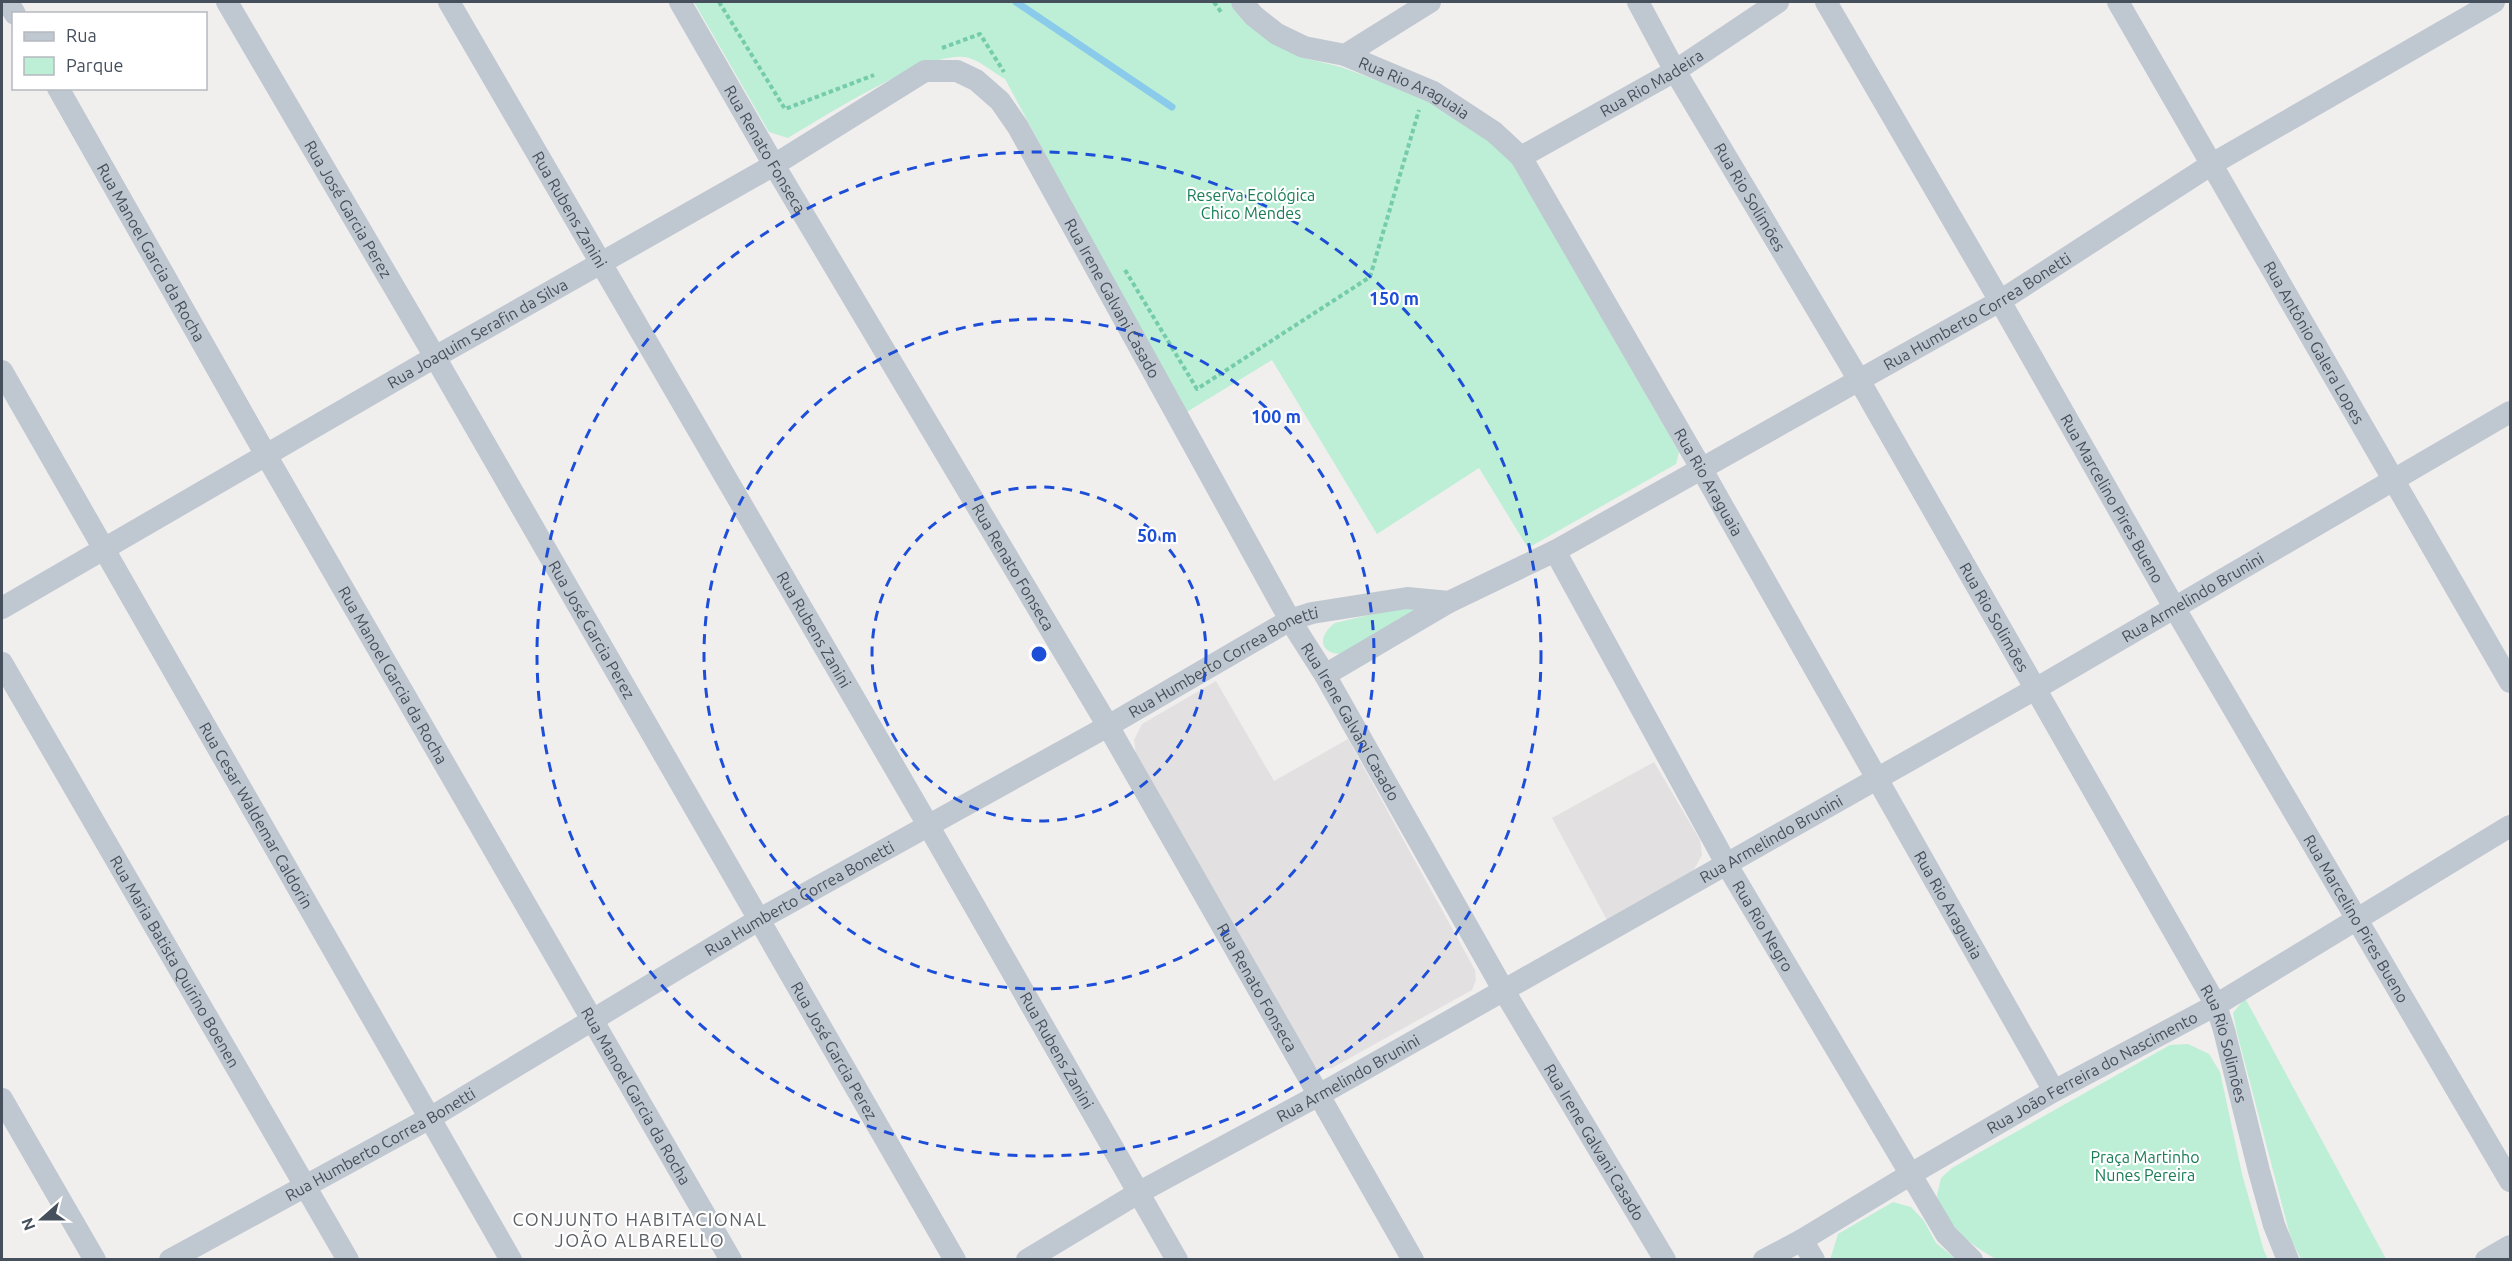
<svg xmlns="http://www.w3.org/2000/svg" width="2512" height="1261" viewBox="0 0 2512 1261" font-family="Ubuntu,sans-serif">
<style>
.education{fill:#e2e0e0}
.green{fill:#bdeed6}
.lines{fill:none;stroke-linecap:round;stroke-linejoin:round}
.stream{stroke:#8acbeb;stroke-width:7}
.path{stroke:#75ccab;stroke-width:4;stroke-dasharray:4.5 3;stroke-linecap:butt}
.minor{stroke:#bfc7d0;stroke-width:22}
.ring{fill:none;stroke:#1d4ed8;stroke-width:3;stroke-dasharray:10 8}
.labels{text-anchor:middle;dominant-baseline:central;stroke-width:4.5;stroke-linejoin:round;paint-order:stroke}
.street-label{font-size:16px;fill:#464f5c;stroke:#fff}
.park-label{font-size:16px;fill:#187d56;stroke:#fff}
.neighbourhood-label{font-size:18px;letter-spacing:1.5px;fill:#5b5e63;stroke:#fff}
.centre{fill:#1d4ed8;stroke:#fff;stroke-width:3}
.ring-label{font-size:18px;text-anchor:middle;font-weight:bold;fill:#1d4ed8;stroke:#fff;stroke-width:4.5;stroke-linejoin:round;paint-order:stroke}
</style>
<rect width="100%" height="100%" fill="#f1eeee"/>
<g class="education">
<polygon points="1216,681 1274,781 1348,739 1475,970 1476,980 1472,990 1332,1068 1317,1069 1306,1054 1137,763 1134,740 1142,724"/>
<polygon points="1654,762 1700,840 1702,855 1692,873 1607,920 1552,818"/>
</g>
<g class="green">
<path d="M 694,2 L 1230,2 L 1249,23 L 1300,57 L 1341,67 L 1427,99 L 1490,139 L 1512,162 L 1679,452 L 1676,464 L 1528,548 L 1479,468 L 1377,534 L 1272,360 L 1185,413 L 1005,79 C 994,73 977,58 964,57 C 925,52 825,116 788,138 L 769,132 Z"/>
<path d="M 1407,606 L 1415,610 L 1342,654 C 1318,654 1318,635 1335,623 Z"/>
<polygon points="2245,998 2386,1259 2301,1259 2291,1239 2237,1033 2233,1013"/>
<path d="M 2188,1044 L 2209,1054 L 2220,1072 L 2242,1174 L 2264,1251 L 2268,1259 L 1996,1259 C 1967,1243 1953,1229 1936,1200 L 1941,1178 L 1952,1168 L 2170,1045 Z"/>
<polygon points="1893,1202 1911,1207 1924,1221 1936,1243 1956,1259 1830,1260 1838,1234"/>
</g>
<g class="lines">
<polyline class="stream" points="1016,2 1172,107"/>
<g class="path">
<polyline points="719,2 785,109 874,75"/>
<polyline points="1214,2 1221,12"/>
<polyline points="942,48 980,34 1004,72"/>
<polyline points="1125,270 1197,389 1370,277 1419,110"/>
</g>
<g class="minor">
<polyline points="8,2 15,14"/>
<path id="s1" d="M 227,2 L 435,357 L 955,1260"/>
<path id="s2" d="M 449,2 L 928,825 L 1177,1260"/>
<path id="s3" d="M 680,2 L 774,165 L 1108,726 L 1413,1260"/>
<path id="s4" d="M 1242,2 L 1254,16 L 1277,34 L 1304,47 L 1345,55 L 1433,92 L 1494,132 L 1521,157 L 1701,468 L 2054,1091"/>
<path id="s5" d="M 1638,2 L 1675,71 L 1859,380 L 2216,1005 L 2224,1030 L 2259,1171 L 2274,1225 L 2288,1260"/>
<path id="s6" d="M 1826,2 L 2000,301 L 2174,607 L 2510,1181"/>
<path id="s7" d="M 2118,2 L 2510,682"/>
<polyline points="1345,55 1430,2"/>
<path id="s8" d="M 58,88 L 266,455 L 731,1260"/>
<path id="s9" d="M 1521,157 L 1675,71 L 1778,2"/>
<path id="s10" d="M 2,371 L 511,1260"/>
<path id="s11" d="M 1555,551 L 1727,865 L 1946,1234 L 1972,1260"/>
<path id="s12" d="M 2,608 L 435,357 L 774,165 L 925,71 L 957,71 L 976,80 L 1000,101 L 1018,127 L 1290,620 L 1325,675 L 1504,991 L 1665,1260"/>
<path id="s13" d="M 2,663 L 348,1260"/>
<path id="s14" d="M 1325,675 L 1449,602 L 1555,551 L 2000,301 L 2212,164 L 2494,2"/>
<polyline points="2,1099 95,1260"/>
<polyline points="1802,1240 1814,1260"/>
<path id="s15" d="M 170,1260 L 430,1118 L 760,919 L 1108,726 L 1290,620 L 1312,613 L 1407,598 L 1449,602"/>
<path id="s16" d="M 1027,1260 L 1138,1193 L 1319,1095 L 2037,688 L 2510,412"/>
<path id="s17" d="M 1764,1260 L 1802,1240 L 1911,1174 L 2054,1091 L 2216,1005 L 2510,826"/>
<polyline points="2486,1260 2510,1246"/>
</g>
</g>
<g class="ring">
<circle cx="1039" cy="654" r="167"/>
<circle cx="1039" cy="654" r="335"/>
<circle cx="1039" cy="654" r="502"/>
</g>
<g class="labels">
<g class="street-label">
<text stroke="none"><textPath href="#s9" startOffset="150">Rua Rio Madeira</textPath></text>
<text stroke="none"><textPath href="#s4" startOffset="196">Rua Rio Araguaia</textPath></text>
<text stroke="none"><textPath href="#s3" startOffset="170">Rua Renato Fonseca</textPath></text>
<text stroke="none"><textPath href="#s5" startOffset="225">Rua Rio Solimões</textPath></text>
<text stroke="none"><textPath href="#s1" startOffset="240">Rua José Garcia Perez</textPath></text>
<text stroke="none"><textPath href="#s2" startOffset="240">Rua Rubens Zanini</textPath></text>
<text stroke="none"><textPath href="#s8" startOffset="189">Rua Manoel Garcia da Rocha</textPath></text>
<text stroke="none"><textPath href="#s12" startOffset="1380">Rua Irene Galvani Casado</textPath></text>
<text stroke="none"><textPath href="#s14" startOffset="747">Rua Humberto Correa Bonetti</textPath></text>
<text stroke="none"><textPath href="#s12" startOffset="549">Rua Joaquim Serafin da Silva</textPath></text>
<text stroke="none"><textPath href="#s7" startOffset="393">Rua Antônio Galera Lopes</textPath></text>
<text stroke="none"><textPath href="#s4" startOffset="700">Rua Rio Araguaia</textPath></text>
<text stroke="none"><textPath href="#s6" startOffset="573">Rua Marcelino Pires Bueno</textPath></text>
<text stroke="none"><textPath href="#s3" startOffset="656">Rua Renato Fonseca</textPath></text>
<text stroke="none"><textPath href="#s16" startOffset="1341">Rua Armelindo Brunini</textPath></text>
<text stroke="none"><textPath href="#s5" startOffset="711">Rua Rio Solimões</textPath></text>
<text stroke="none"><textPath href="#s1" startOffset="726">Rua José Garcia Perez</textPath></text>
<text stroke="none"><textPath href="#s2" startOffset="726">Rua Rubens Zanini</textPath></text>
<text stroke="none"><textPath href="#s15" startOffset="1212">Rua Humberto Correa Bonetti</textPath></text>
<text stroke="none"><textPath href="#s8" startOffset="676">Rua Manoel Garcia da Rocha</textPath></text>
<text stroke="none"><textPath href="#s12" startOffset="1866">Rua Irene Galvani Casado</textPath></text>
<text stroke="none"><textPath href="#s10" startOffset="512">Rua Cesar Waldemar Caldorin</textPath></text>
<text stroke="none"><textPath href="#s16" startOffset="855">Rua Armelindo Brunini</textPath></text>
<text stroke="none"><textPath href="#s15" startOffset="726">Rua Humberto Correa Bonetti</textPath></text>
<text stroke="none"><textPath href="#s4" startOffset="1186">Rua Rio Araguaia</textPath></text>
<text stroke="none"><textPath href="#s6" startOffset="1059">Rua Marcelino Pires Bueno</textPath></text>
<text stroke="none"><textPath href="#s11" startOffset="429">Rua Rio Negro</textPath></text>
<text stroke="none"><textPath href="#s13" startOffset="345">Rua Maria Batista Quirino Boenen</textPath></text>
<text stroke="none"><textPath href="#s3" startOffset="1142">Rua Renato Fonseca</textPath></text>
<text stroke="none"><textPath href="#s5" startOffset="1197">Rua Rio Solimões</textPath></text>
<text stroke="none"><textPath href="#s1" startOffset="1212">Rua José Garcia Perez</textPath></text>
<text stroke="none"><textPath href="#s2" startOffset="1212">Rua Rubens Zanini</textPath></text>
<text stroke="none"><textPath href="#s17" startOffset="378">Rua João Ferreira do Nascimento</textPath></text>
<text stroke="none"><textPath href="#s16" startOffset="369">Rua Armelindo Brunini</textPath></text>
<text stroke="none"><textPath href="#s8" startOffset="1162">Rua Manoel Garcia da Rocha</textPath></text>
<text stroke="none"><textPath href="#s12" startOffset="2352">Rua Irene Galvani Casado</textPath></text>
<text stroke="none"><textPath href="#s15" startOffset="240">Rua Humberto Correa Bonetti</textPath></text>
</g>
<g class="park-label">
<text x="1251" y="195">Reserva Ecológica<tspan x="1251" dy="18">Chico Mendes</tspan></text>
<text x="2145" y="1157">Praça Martinho<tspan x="2145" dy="18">Nunes Pereira</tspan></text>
</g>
<g class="neighbourhood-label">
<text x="640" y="1219">CONJUNTO HABITACIONAL<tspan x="640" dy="21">JOÃO ALBARELLO</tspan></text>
</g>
</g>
<circle cx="1039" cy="654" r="9" class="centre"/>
<g class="ring-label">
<text x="1394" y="305">150 m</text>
<text x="1276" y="423">100 m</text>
<text x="1157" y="542">50 m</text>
</g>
<rect width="2512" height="1261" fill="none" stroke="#464f5c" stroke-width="6"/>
<rect x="12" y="12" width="195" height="78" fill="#ffffff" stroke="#b5b9be" stroke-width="1.5"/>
<rect x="24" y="32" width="30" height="9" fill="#bfc7d0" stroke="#b5b9be" stroke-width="1.5"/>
<text x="66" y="42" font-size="18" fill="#464f5c">Rua</text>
<rect x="24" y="57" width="30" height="18" fill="#bdeed6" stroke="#b5b9be" stroke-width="1.5"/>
<text x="66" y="72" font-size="18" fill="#464f5c">Parque</text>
<g transform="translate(42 1219) rotate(249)" stroke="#ffffff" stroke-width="4.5" paint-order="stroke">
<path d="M0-4.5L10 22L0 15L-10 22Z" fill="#464f5c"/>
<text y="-9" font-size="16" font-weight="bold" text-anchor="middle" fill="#464f5c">N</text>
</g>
</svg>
